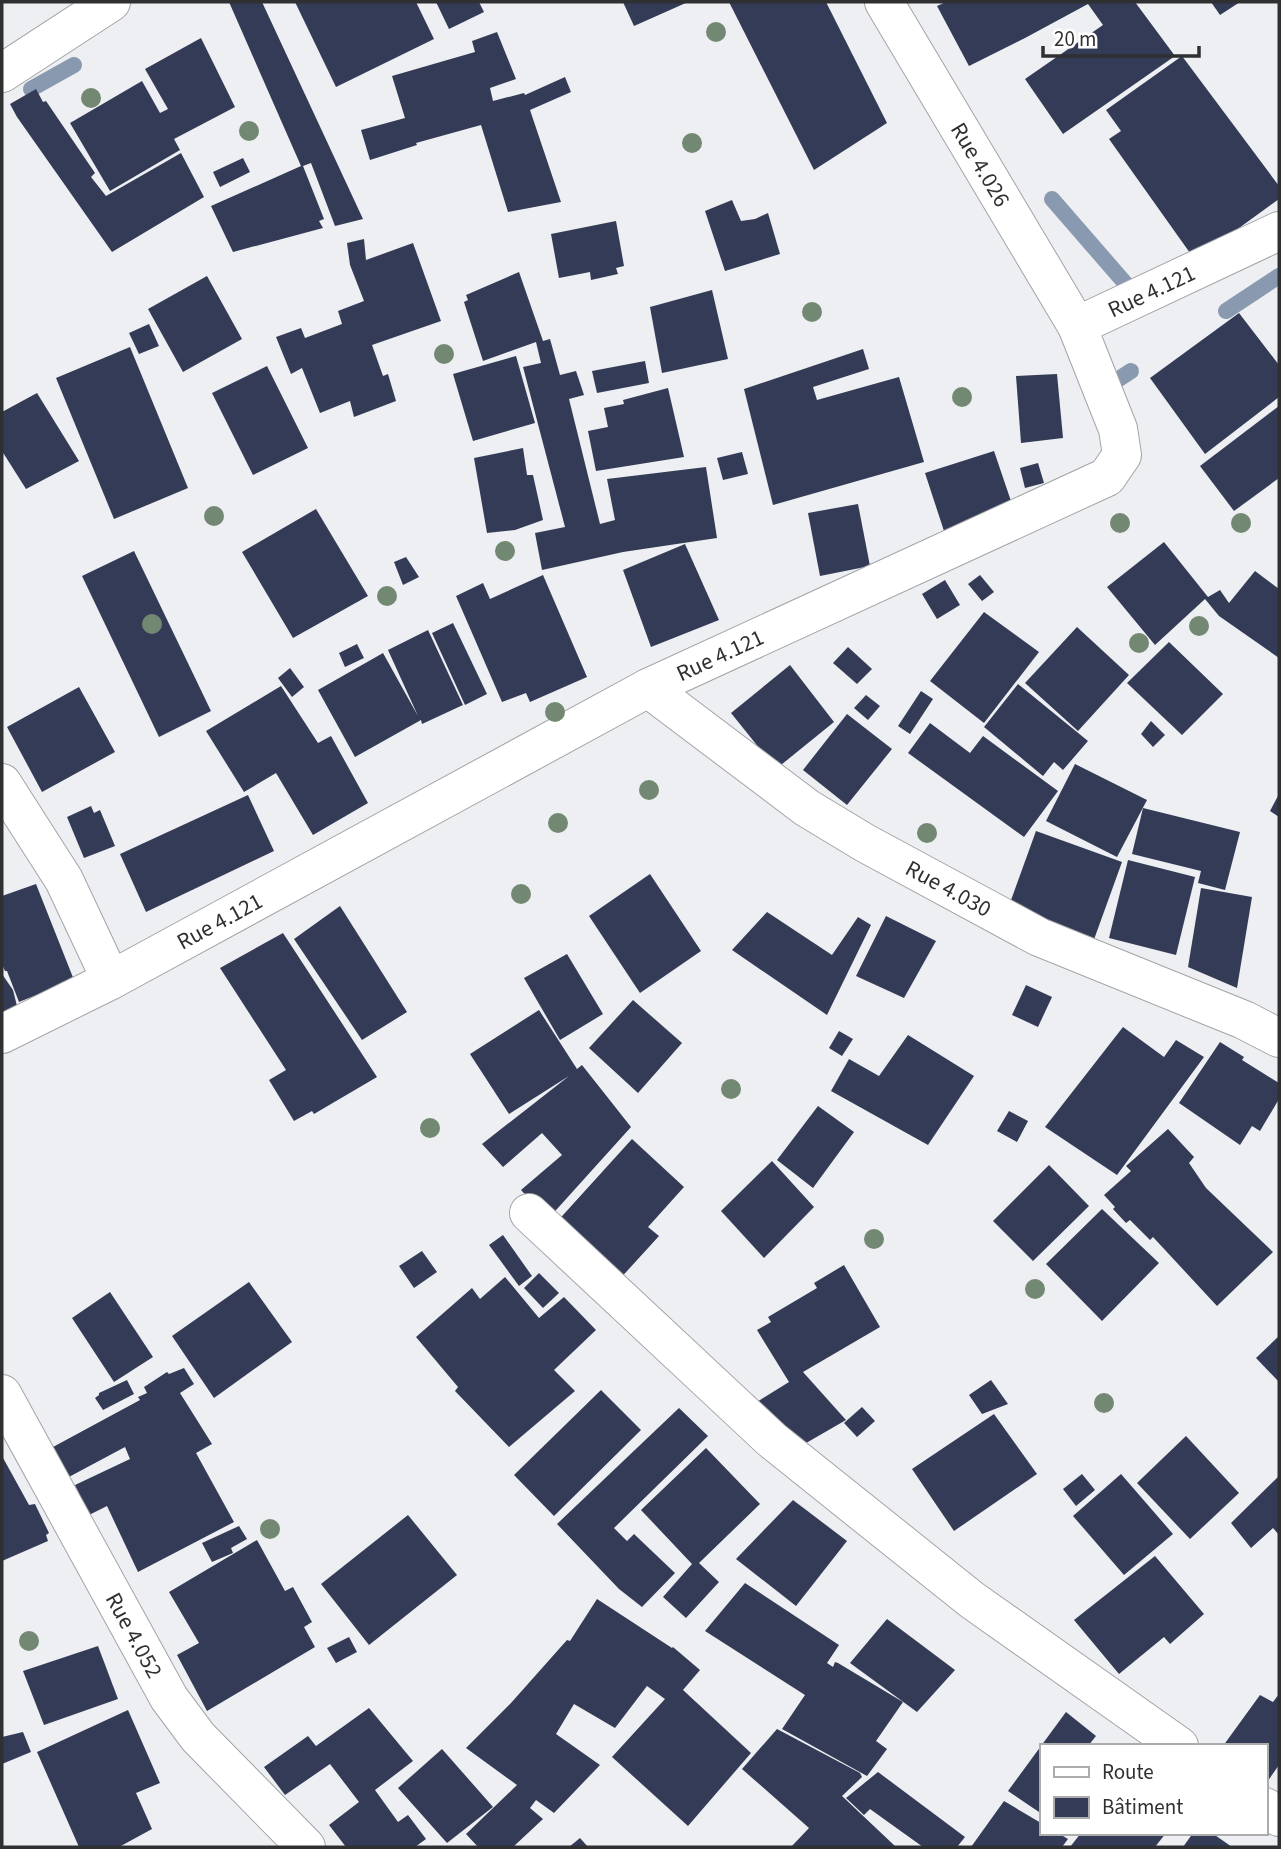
<svg xmlns="http://www.w3.org/2000/svg" width="1281" height="1849" viewBox="0 0 1281 1849" font-family="'Source Sans 3',sans-serif">
<style>
.lines{fill:none;stroke-linecap:round;stroke-linejoin:round}
.stream{stroke:#8999af;stroke-width:16}
.building{fill:#343b57}
.minor-casing{stroke:#a3a4a7;stroke-width:40}
.minor{stroke:#fff;stroke-width:38}
.tree{fill:#728872}
.labels{text-anchor:middle;dominant-baseline:central;stroke-width:7;stroke-linejoin:round;paint-order:stroke}
.street-label{font-size:23px;fill:#2f3031;stroke:#fff}
</style>
<rect width="100%" height="100%" fill="#edeff2"/>
<g class="lines">
<g class="stream">
<polyline points="31,89 74,65"/>
<polyline points="1052,199 1138,298"/>
<polyline points="1226,311 1279,276"/>
<polyline points="1102,390 1131,371"/>
</g>
</g>
<g class="building">
<polygon points="229,2 262,2 363,219 335,226 311,163 303,166 324,219 319,221 323,228 233,252 211,206 301,166"/>
<polygon points="295,2 416,2 434,39 336,87"/>
<polygon points="436,2 479,2 484,12 449,29"/>
<polygon points="623,2 688,2 634,26"/>
<polygon points="729,2 826,2 887,123 814,170"/>
<polygon points="946,2 1135,2 1175,56 1063,134 1025,79 1103,25 1088,4 1025,38 969,66 937,6"/>
<polygon points="1211,2 1240,2 1220,15"/>
<polygon points="497,32 516,79 490,88 493,101 524,93 525,95 565,77 571,92 530,110 561,202 508,212 481,125 416,143 417,145 370,160 361,130 405,118 392,76 475,52 472,41"/>
<polygon points="201,38 235,107 174,139 180,150 110,191 70,123 142,81 160,113 168,109 145,69"/>
<polygon points="1182,56 1279,186 1279,199 1195,260 1109,139 1121,131 1106,110"/>
<polygon points="36,89 43,102 46,101 95,173 91,177 106,196 181,153 204,197 112,252 17,117 10,104"/>
<polygon points="243,158 250,172 220,187 213,172"/>
<polygon points="732,200 741,221 755,219 768,213 780,254 725,271 705,211"/>
<polygon points="616,221 624,266 616,268 618,274 591,280 590,272 559,278 551,234"/>
<polygon points="364,239 366,260 413,243 441,321 372,345 383,376 388,374 396,401 354,417 350,401 320,413 302,368 291,374 276,337 301,328 305,338 342,324 338,311 364,301 350,265 347,243"/>
<polygon points="519,272 543,341 550,339 560,375 576,371 584,395 569,399 600,524 615,520 607,479 706,467 717,538 623,552 542,570 535,533 565,527 523,367 541,363 536,342 483,361 464,302 468,300 466,295"/>
<polygon points="207,276 242,339 183,372 148,309"/>
<polygon points="712,290 728,359 662,373 650,307"/>
<polygon points="1239,313 1279,365 1279,397 1205,454 1150,378"/>
<polygon points="149,324 159,346 139,354 129,333"/>
<polygon points="130,347 188,488 114,519 56,378"/>
<polygon points="863,349 869,369 813,387 817,400 899,377 924,462 773,505 744,389"/>
<polygon points="516,356 535,423 473,441 453,374"/>
<polygon points="645,361 649,383 597,393 592,371"/>
<polygon points="267,366 308,448 253,475 212,393"/>
<polygon points="1057,374 1063,438 1021,443 1016,376"/>
<polygon points="668,388 684,457 596,471 588,431 608,427 604,408 624,404 623,400"/>
<polygon points="37,393 79,461 26,489 2,451 2,412"/>
<polygon points="1279,406 1279,478 1234,511 1200,466"/>
<polygon points="523,448 527,475 533,475 543,520 515,530 487,533 474,458"/>
<polygon points="994,451 1013,507 944,531 925,473"/>
<polygon points="742,452 748,474 723,480 717,458"/>
<polygon points="1038,463 1044,483 1025,488 1020,468"/>
<polygon points="858,504 870,566 820,576 808,513"/>
<polygon points="316,509 368,596 293,638 242,552"/>
<polygon points="1164,542 1208,597 1220,590 1229,603 1255,571 1279,589 1279,658 1219,616 1205,599 1155,645 1107,587"/>
<polygon points="685,544 719,620 651,647 623,570"/>
<polygon points="134,551 211,711 159,737 82,576"/>
<polygon points="406,557 419,577 403,585 394,562"/>
<polygon points="543,575 587,677 530,702 526,693 502,702 456,596 483,583 490,599"/>
<polygon points="980,575 994,592 982,601 968,584"/>
<polygon points="945,580 960,605 937,619 922,594"/>
<polygon points="984,612 1039,652 984,723 930,681"/>
<polygon points="453,623 487,694 465,705 432,633"/>
<polygon points="1077,627 1129,675 1078,731 1025,683"/>
<polygon points="428,630 463,705 422,724 421,720 355,757 318,690 383,653 418,716 388,650"/>
<polygon points="1169,642 1223,694 1182,735 1127,683"/>
<polygon points="357,644 364,658 345,667 339,653"/>
<polygon points="848,647 872,669 857,684 833,663"/>
<polygon points="790,665 834,722 776,769 731,713"/>
<polygon points="290,668 304,687 292,697 278,678"/>
<polygon points="1018,684 1088,741 1063,770 1054,762 1043,776 984,727"/>
<polygon points="281,686 318,743 331,736 368,803 313,835 276,773 244,792 206,731"/>
<polygon points="79,687 115,752 42,792 7,727"/>
<polygon points="921,691 933,699 910,734 898,726"/>
<polygon points="866,695 880,706 868,720 854,708"/>
<polygon points="847,714 892,749 847,805 803,770"/>
<polygon points="1151,721 1165,735 1153,747 1141,734"/>
<polygon points="930,723 970,753 983,736 1058,791 1024,837 908,753"/>
<polygon points="1075,764 1147,800 1117,857 1046,821"/>
<polygon points="1279,794 1279,817 1270,811"/>
<polygon points="248,795 274,851 146,912 120,854"/>
<polygon points="91,806 94,813 100,810 115,846 84,858 67,817"/>
<polygon points="1143,808 1240,832 1225,890 1198,883 1201,871 1132,854"/>
<polygon points="1036,831 1122,862 1092,945 1006,914"/>
<polygon points="1128,860 1195,877 1176,955 1109,938"/>
<polygon points="650,874 701,951 640,993 589,916"/>
<polygon points="36,884 74,980 19,1002 7,971 5,971 2,964 2,896"/>
<polygon points="1201,888 1252,897 1237,988 1188,967"/>
<polygon points="340,906 407,1012 362,1040 294,939"/>
<polygon points="767,912 832,955 858,917 871,925 827,1015 732,950"/>
<polygon points="886,916 936,941 904,998 856,976"/>
<polygon points="283,933 377,1077 314,1114 312,1111 294,1121 269,1080 286,1070 220,968"/>
<polygon points="567,954 603,1014 560,1040 524,978"/>
<polygon points="2,974 13,990 18,1010 2,1019"/>
<polygon points="1026,985 1052,997 1038,1027 1012,1015"/>
<polygon points="633,1000 682,1043 638,1093 589,1048"/>
<polygon points="539,1010 577,1069 582,1065 631,1127 548,1219 521,1190 562,1155 542,1133 503,1167 482,1144 569,1076 509,1114 470,1054"/>
<polygon points="1123,1027 1164,1057 1176,1040 1204,1057 1117,1175 1045,1127"/>
<polygon points="839,1031 853,1039 842,1056 829,1048"/>
<polygon points="908,1035 974,1076 928,1145 831,1091 849,1059 879,1076"/>
<polygon points="1220,1042 1244,1057 1242,1060 1279,1083 1279,1099 1260,1131 1252,1126 1240,1145 1179,1103"/>
<polygon points="818,1106 854,1132 813,1188 777,1160"/>
<polygon points="1009,1111 1028,1121 1017,1142 997,1131"/>
<polygon points="1168,1129 1194,1157 1189,1163 1206,1188 1273,1252 1217,1306 1153,1237 1150,1240 1130,1220 1126,1223 1113,1209 1115,1207 1104,1195 1131,1171 1126,1166"/>
<polygon points="632,1139 684,1187 648,1227 659,1236 617,1282 554,1225"/>
<polygon points="772,1161 814,1207 764,1258 721,1211"/>
<polygon points="1049,1165 1089,1206 1033,1261 993,1221"/>
<polygon points="1102,1209 1159,1263 1102,1321 1046,1264"/>
<polygon points="503,1235 532,1276 519,1286 489,1245"/>
<polygon points="422,1251 437,1272 414,1288 399,1266"/>
<polygon points="844,1265 880,1327 803,1372 846,1420 794,1450 752,1405 789,1382 757,1330 771,1322 768,1317 817,1288 814,1283"/>
<polygon points="539,1273 559,1293 543,1308 524,1288"/>
<polygon points="505,1277 539,1318 564,1297 596,1330 554,1370 575,1391 509,1447 455,1391 458,1387 416,1337 472,1288 480,1299"/>
<polygon points="249,1282 292,1342 214,1398 172,1336"/>
<polygon points="110,1292 153,1357 114,1382 72,1318"/>
<polygon points="1279,1336 1279,1382 1256,1358"/>
<polygon points="184,1368 194,1384 180,1393 212,1444 196,1453 234,1522 138,1572 107,1506 89,1515 75,1485 130,1459 125,1447 67,1478 53,1447 140,1400 138,1397 147,1393 144,1387 167,1372 169,1374"/>
<polygon points="127,1380 134,1394 103,1410 95,1398 99,1395 99,1393"/>
<polygon points="991,1380 1008,1404 982,1414 969,1395"/>
<polygon points="601,1390 641,1430 554,1516 514,1475"/>
<polygon points="862,1407 875,1421 857,1437 844,1423"/>
<polygon points="679,1408 708,1436 614,1528 627,1541 634,1534 675,1573 642,1607 619,1589 557,1524"/>
<polygon points="994,1414 1037,1474 954,1531 912,1469"/>
<polygon points="1186,1436 1239,1493 1190,1539 1137,1483"/>
<polygon points="706,1448 760,1504 699,1563 719,1582 686,1618 663,1597 692,1564 641,1510"/>
<polygon points="2,1456 29,1505 35,1504 49,1533 46,1535 48,1541 2,1561"/>
<polygon points="1082,1474 1095,1490 1076,1506 1063,1489"/>
<polygon points="1121,1474 1173,1534 1124,1575 1073,1516"/>
<polygon points="1279,1476 1279,1535 1273,1528 1251,1548 1231,1523"/>
<polygon points="793,1500 847,1541 796,1606 736,1559"/>
<polygon points="408,1515 457,1575 369,1645 321,1584"/>
<polygon points="239,1526 247,1539 231,1548 233,1553 212,1562 202,1543"/>
<polygon points="257,1540 285,1591 293,1587 312,1622 304,1627 315,1647 207,1711 177,1655 199,1643 169,1592"/>
<polygon points="1155,1556 1204,1614 1170,1644 1164,1637 1119,1674 1074,1620"/>
<polygon points="745,1583 839,1645 827,1663 833,1667 835,1662 838,1663 903,1702 876,1741 887,1749 867,1776 782,1729 805,1695 705,1631"/>
<polygon points="597,1599 672,1648 673,1647 700,1670 683,1690 751,1753 688,1826 612,1757 665,1699 647,1686 615,1728 574,1704 556,1734 600,1765 554,1813 536,1800 530,1808 543,1819 513,1847 478,1847 466,1834 517,1785 466,1748 511,1703 567,1640 570,1641"/>
<polygon points="887,1619 955,1670 917,1712 850,1663"/>
<polygon points="349,1637 357,1652 336,1663 327,1648"/>
<polygon points="98,1646 118,1699 44,1725 23,1671"/>
<polygon points="1279,1694 1279,1765 1265,1785 1265,1746 1223,1746 1260,1695 1273,1702"/>
<polygon points="369,1708 413,1761 375,1790 398,1822 408,1815 426,1839 415,1847 346,1847 329,1825 359,1802 330,1764 285,1795 264,1767 308,1736 316,1746"/>
<polygon points="128,1710 160,1783 136,1793 152,1829 119,1847 79,1847 37,1752"/>
<polygon points="1066,1712 1096,1736 1088,1746 1041,1746"/>
<polygon points="777,1729 860,1773 862,1777 842,1796 896,1847 791,1847 809,1828 742,1769"/>
<polygon points="23,1732 31,1752 2,1764 2,1737"/>
<polygon points="1041,1746 1041,1809 1039,1812 1008,1791"/>
<polygon points="442,1749 493,1807 447,1843 398,1788"/>
<polygon points="878,1772 965,1837 957,1847 923,1847 870,1809 864,1815 846,1798"/>
<polygon points="1004,1801 1041,1823 1041,1833 1058,1833 1068,1839 1062,1847 971,1847"/>
<polygon points="1081,1833 1166,1833 1155,1847 1070,1847"/>
<polygon points="1193,1833 1212,1833 1232,1847 1183,1847"/>
<polygon points="580,1838 588,1847 569,1847"/>
</g>
<g class="lines">
<defs>
<g id="minor">
<path id="s1" d="M 884,2 L 1077,326"/>
<polyline points="2,73 111,2"/>
<path id="s2" d="M 648,688 L 807,808 L 865,843 L 1039,937 L 1244,1020 L 1279,1038"/>
<polyline points="2,783 64,880 111,980"/>
<path id="s3" d="M 2,1034 L 111,980 L 648,688 L 1107,477 L 1122,455 L 1118,429 L 1077,326 L 1279,231"/>
<polyline points="529,1213 772,1440 972,1600 1179,1746"/>
<path id="s4" d="M 2,1394 L 169,1698 L 198,1737 L 306,1847"/>
<polyline points="1265,1807 1279,1817"/>
</g>
</defs>
<use href="#minor" class="minor-casing"/>
<use href="#minor" class="minor"/>
</g>
<g class="tree">
<circle cx="716" cy="32" r="10"/>
<circle cx="91" cy="98" r="10"/>
<circle cx="249" cy="131" r="10"/>
<circle cx="692" cy="143" r="10"/>
<circle cx="812" cy="312" r="10"/>
<circle cx="444" cy="354" r="10"/>
<circle cx="962" cy="397" r="10"/>
<circle cx="214" cy="516" r="10"/>
<circle cx="1120" cy="523" r="10"/>
<circle cx="1241" cy="523" r="10"/>
<circle cx="505" cy="551" r="10"/>
<circle cx="387" cy="596" r="10"/>
<circle cx="152" cy="624" r="10"/>
<circle cx="1199" cy="626" r="10"/>
<circle cx="1139" cy="643" r="10"/>
<circle cx="555" cy="712" r="10"/>
<circle cx="649" cy="790" r="10"/>
<circle cx="558" cy="823" r="10"/>
<circle cx="927" cy="833" r="10"/>
<circle cx="521" cy="894" r="10"/>
<circle cx="731" cy="1089" r="10"/>
<circle cx="430" cy="1128" r="10"/>
<circle cx="874" cy="1239" r="10"/>
<circle cx="1035" cy="1289" r="10"/>
<circle cx="1104" cy="1403" r="10"/>
<circle cx="270" cy="1529" r="10"/>
<circle cx="29" cy="1641" r="10"/>
</g>
<g class="labels">
<g class="street-label">
<text stroke="none"><textPath href="#s1" startOffset="189">Rue 4.026</textPath></text>
<text stroke="none"><textPath href="#s3" startOffset="1484">Rue 4.121</textPath></text>
<text stroke="none"><textPath href="#s3" startOffset="812">Rue 4.121</textPath></text>
<text stroke="none"><textPath href="#s2" startOffset="362">Rue 4.030</textPath></text>
<text stroke="none"><textPath href="#s3" startOffset="245">Rue 4.121</textPath></text>
<text stroke="none"><textPath href="#s4" startOffset="275">Rue 4.052</textPath></text>
</g>
</g>
<rect width="1281" height="1849" fill="none" stroke="#2f3031" stroke-width="7"/>
<rect x="1040" y="1744" width="228" height="91" fill="#ffffff" stroke="#acacad" stroke-width="2"/>
<rect x="1054" y="1767" width="35" height="10" fill="#ffffff" stroke="#acacad" stroke-width="2"/>
<text x="1102" y="1779" font-size="21" fill="#2f3031">Route</text>
<rect x="1054" y="1797" width="35" height="21" fill="#343b57" stroke="#acacad" stroke-width="2"/>
<text x="1102" y="1814" font-size="21" fill="#2f3031">Bâtiment</text>
<path d="M1043 46v10h156v-10" fill="none" stroke="#2f3031" stroke-width="3.5"/>
<text x="1054" y="46" font-size="21" fill="#2f3031" stroke="#ffffff" stroke-width="5" paint-order="stroke">20 m</text>
</svg>
